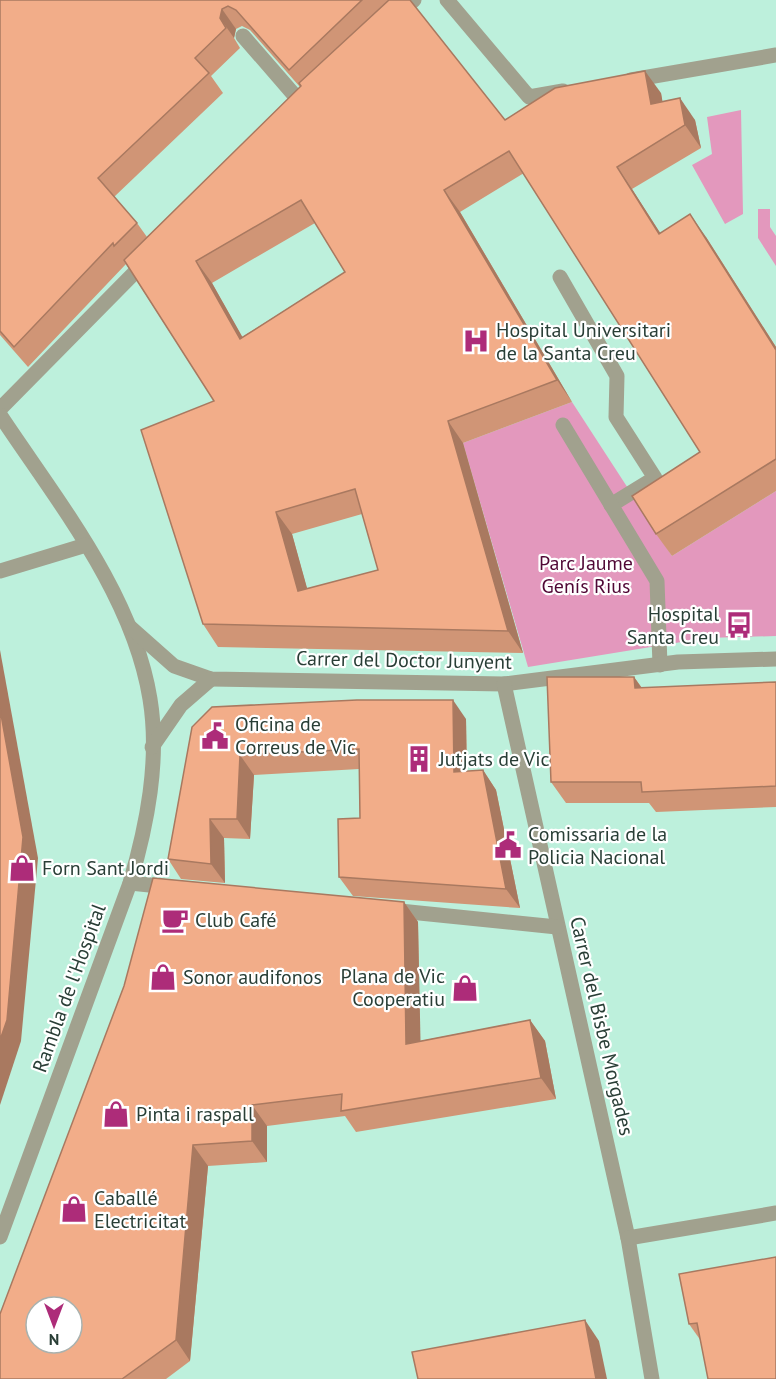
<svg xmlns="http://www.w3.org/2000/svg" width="776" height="1379" viewBox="0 0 776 1379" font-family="'PT Sans',sans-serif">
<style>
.green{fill:#e398bd}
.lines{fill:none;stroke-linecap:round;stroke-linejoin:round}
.minor{stroke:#a1a18e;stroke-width:15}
.wall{fill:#d09576;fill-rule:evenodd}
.shaded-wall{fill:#a97960}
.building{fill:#f2ad89;stroke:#a97960;stroke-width:1.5;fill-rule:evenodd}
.labels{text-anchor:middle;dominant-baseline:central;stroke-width:4.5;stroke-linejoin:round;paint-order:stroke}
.poi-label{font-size:20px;fill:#293e36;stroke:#fff;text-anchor:start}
.park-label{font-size:20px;fill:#500735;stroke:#fff}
.street-label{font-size:20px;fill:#293e36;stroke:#fff}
</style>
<rect width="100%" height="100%" fill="#bdf0dc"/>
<g class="green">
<polygon points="741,110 743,214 725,224 692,165 712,154 707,117"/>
<polygon points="758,209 770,209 770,227 776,236 776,266 758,238"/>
<polygon points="572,402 672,556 776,491 776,636 706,638 528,667 463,443"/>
</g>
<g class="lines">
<g class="minor">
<polyline points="447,0 529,97 563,91"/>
<polyline points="396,16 414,0"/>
<polyline points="243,36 302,104"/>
<polyline points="631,80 776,55"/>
<polyline points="560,277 617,376 616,417 655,478 611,505"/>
<polyline points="0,409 147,260"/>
<path d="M 0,415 C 57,501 133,594 150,699 C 160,760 147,825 130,883 L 0,1237"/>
<polyline points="563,425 657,581 660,665"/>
<polyline points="0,571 86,545"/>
<polyline points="130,627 174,666 211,679 504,684 678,662 776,659"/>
<polyline points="504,684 628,1238 652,1379"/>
<polyline points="152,747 181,705 211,679"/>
<polyline points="130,883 169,887"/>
<polyline points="390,910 557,927"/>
<polyline points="628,1238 776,1213"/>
</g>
</g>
<g class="wall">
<path d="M 0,0 L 410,0 L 505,120 L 661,93 L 662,102 L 695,120 L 701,148 L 632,189 L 660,233 L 706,237 L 776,347 L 776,491 L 672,556 L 656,534 L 700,452 L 524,173 L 460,212 L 572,402 L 463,443 L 523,653 L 218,647 L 203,624 L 214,401 L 126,264 L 28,367 L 0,335 ZM 242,26 L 250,30 L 300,87 L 147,237 L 137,223 L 114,197 L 223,93 L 211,76 L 240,48 L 234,38 L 236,29 ZM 315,223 L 345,272 L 242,337 L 212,283 ZM 362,514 L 378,570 L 307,589 L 292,534 Z"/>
<polygon points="634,677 642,688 776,682 776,807 656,812 649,803 566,803 551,782"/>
<polygon points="466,719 467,771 483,770 496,790 520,908 353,896 339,877 360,818 359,769 254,775 250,839 224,838 225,883 181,879 168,859 192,727"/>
<polygon points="404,902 418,922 420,1041 530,1020 545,1041 556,1099 356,1132 345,1116 267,1126 267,1162 208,1166 190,1361 166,1379 0,1379 0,1314"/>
<polygon points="776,1257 701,1341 689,1324"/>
</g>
<g class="shaded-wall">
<polygon points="222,9 236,29 234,38 220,18"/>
<polygon points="645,71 661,93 667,126 651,104"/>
<polygon points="680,98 695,120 701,148 685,125"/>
<polygon points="617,167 632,189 675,256 659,234"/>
<polygon points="444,190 460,212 572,402 557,380"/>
<polygon points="690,214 706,237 776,347 776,350"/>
<polygon points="196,261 212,283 256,361 240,339"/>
<polygon points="448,421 463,443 523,653 508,631"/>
<polygon points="276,512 292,534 314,613 298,591"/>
<polygon points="0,650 38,858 21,1041 0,1105"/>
<polygon points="634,677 648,697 635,688"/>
<polygon points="453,700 466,719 467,791 454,772"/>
<polygon points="240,755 254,775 250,839 237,819"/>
<polygon points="483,770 496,790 520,908 506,889"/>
<polygon points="210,819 224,838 225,883 211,864"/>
<polygon points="404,902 418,922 421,1065 406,1044"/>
<polygon points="530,1020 545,1041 556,1099 541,1078"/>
<polygon points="252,1105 267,1126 267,1162 252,1141"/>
<polygon points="193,1145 208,1166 190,1361 176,1340"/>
<polygon points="585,1320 599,1341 607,1379 596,1379"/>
</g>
<g class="building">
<polygon points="0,0 362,0 289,70 236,10 228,6 222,9 220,18 226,28 195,58 209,73 98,178 137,223 114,246 113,243 14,347 0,331"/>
<path d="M 389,0 L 410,0 L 505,120 L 555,88 L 645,71 L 651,104 L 680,98 L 685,125 L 617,167 L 659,234 L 690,214 L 776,350 L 776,459 L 656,534 L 632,496 L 700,452 L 509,151 L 444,190 L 557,380 L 448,421 L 508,631 L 203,624 L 141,430 L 214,401 L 124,260 L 301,86 L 299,83 ZM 301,200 L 345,272 L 240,339 L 196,261 ZM 355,489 L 378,570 L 298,591 L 276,512 Z"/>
<polygon points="547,677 634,677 635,688 776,682 776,786 642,792 641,782 551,782"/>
<polygon points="357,700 453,700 454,772 483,770 506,889 339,877 338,819 360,818 359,749 240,755 237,819 210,819 211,864 168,859 192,727 212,707"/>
<polygon points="0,709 23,837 7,1020 0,1040"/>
<path d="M 153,878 L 404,902 L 406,1044 L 530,1020 L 541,1078 L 341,1111 L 342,1094 L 252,1105 L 252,1141 L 193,1145 L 176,1340 L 122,1379 L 0,1379 L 0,1314 L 124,986 ZM 36,1307 L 72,1307 L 72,1343 L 36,1343 Z"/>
<polygon points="776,1257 776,1379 708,1379 697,1323 689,1324 679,1274"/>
<polygon points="585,1320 596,1379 418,1379 412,1352"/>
</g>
<defs>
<symbol id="hospital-bare" viewBox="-9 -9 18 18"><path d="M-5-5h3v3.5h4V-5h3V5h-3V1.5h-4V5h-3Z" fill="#ad2c79" stroke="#fff" stroke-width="2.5" paint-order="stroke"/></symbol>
<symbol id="bus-bare" viewBox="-9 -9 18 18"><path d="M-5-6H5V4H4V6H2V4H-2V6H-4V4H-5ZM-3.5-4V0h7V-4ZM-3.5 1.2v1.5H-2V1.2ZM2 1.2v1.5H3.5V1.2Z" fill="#ad2c79" stroke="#fff" stroke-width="2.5" paint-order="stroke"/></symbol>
<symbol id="civic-bare" viewBox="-9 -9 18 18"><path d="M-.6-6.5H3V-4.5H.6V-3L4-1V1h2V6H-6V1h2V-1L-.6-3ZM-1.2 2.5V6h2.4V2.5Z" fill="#ad2c79" stroke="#fff" stroke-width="2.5" paint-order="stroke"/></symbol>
<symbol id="building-bare" viewBox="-9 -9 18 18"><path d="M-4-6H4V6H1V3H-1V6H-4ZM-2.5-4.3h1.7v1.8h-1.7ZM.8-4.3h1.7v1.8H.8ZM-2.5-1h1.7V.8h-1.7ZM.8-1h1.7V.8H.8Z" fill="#ad2c79" stroke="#fff" stroke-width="2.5" paint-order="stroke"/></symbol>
<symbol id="shop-bare" viewBox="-9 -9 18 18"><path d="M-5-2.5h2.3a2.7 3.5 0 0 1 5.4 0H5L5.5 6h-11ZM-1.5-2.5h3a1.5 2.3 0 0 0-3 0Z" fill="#ad2c79" stroke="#fff" stroke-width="2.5" paint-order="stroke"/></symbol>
<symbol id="cafe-bare" viewBox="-9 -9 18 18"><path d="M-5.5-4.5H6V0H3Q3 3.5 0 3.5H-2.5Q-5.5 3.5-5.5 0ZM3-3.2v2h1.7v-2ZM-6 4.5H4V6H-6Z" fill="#ad2c79" stroke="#fff" stroke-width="2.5" paint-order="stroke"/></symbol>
</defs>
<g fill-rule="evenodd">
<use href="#hospital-bare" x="457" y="322" width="38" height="38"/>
<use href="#bus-bare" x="720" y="606" width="38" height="38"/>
<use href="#civic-bare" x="196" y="717" width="38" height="38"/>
<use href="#building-bare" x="400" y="740" width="38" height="38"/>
<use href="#civic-bare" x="489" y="826" width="38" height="38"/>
<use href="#shop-bare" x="3" y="849" width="38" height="38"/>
<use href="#cafe-bare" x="156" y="901" width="38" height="38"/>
<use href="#shop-bare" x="144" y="958" width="38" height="38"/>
<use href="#shop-bare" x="446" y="969" width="38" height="38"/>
<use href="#shop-bare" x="97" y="1095" width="38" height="38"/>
<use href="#shop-bare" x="55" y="1190" width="38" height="38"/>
</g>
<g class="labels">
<g class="poi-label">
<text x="496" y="330">Hospital Universitari<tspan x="496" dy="23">de la Santa Creu</tspan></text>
<text x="719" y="614" text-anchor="end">Hospital<tspan x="719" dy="23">Santa Creu</tspan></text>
<text x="235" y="724">Oficina de<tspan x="235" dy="23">Correus de Vic</tspan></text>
<text x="439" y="759">Jutjats de Vic</text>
<text x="528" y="834">Comissaria de la<tspan x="528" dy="23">Policia Nacional</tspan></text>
<text x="42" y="868">Forn Sant Jordi</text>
<text x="195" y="920">Club Café</text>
<text x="445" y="976" text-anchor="end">Plana de Vic<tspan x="445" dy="23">Cooperatiu</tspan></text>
<text x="183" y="977">Sonor audifonos</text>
<text x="136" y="1114">Pinta i raspall</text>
<text x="94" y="1198">Caballé<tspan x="94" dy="23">Electricitat</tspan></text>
</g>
<g class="park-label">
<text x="586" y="563">Parc Jaume<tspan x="586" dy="23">Genís Rius</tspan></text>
</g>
<g class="street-label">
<text transform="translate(404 660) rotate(1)">Carrer del Doctor Junyent</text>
<text transform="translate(69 988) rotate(-70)">Rambla de l'Hospital</text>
<text transform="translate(602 1026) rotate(77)">Carrer del Bisbe Morgades</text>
</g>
</g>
<g transform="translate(54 1325) rotate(180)"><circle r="28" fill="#ffffff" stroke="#a9b2af" stroke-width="1.5"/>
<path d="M0-4.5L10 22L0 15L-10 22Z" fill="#ad2c79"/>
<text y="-9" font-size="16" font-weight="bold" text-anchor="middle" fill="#293e36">N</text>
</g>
</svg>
